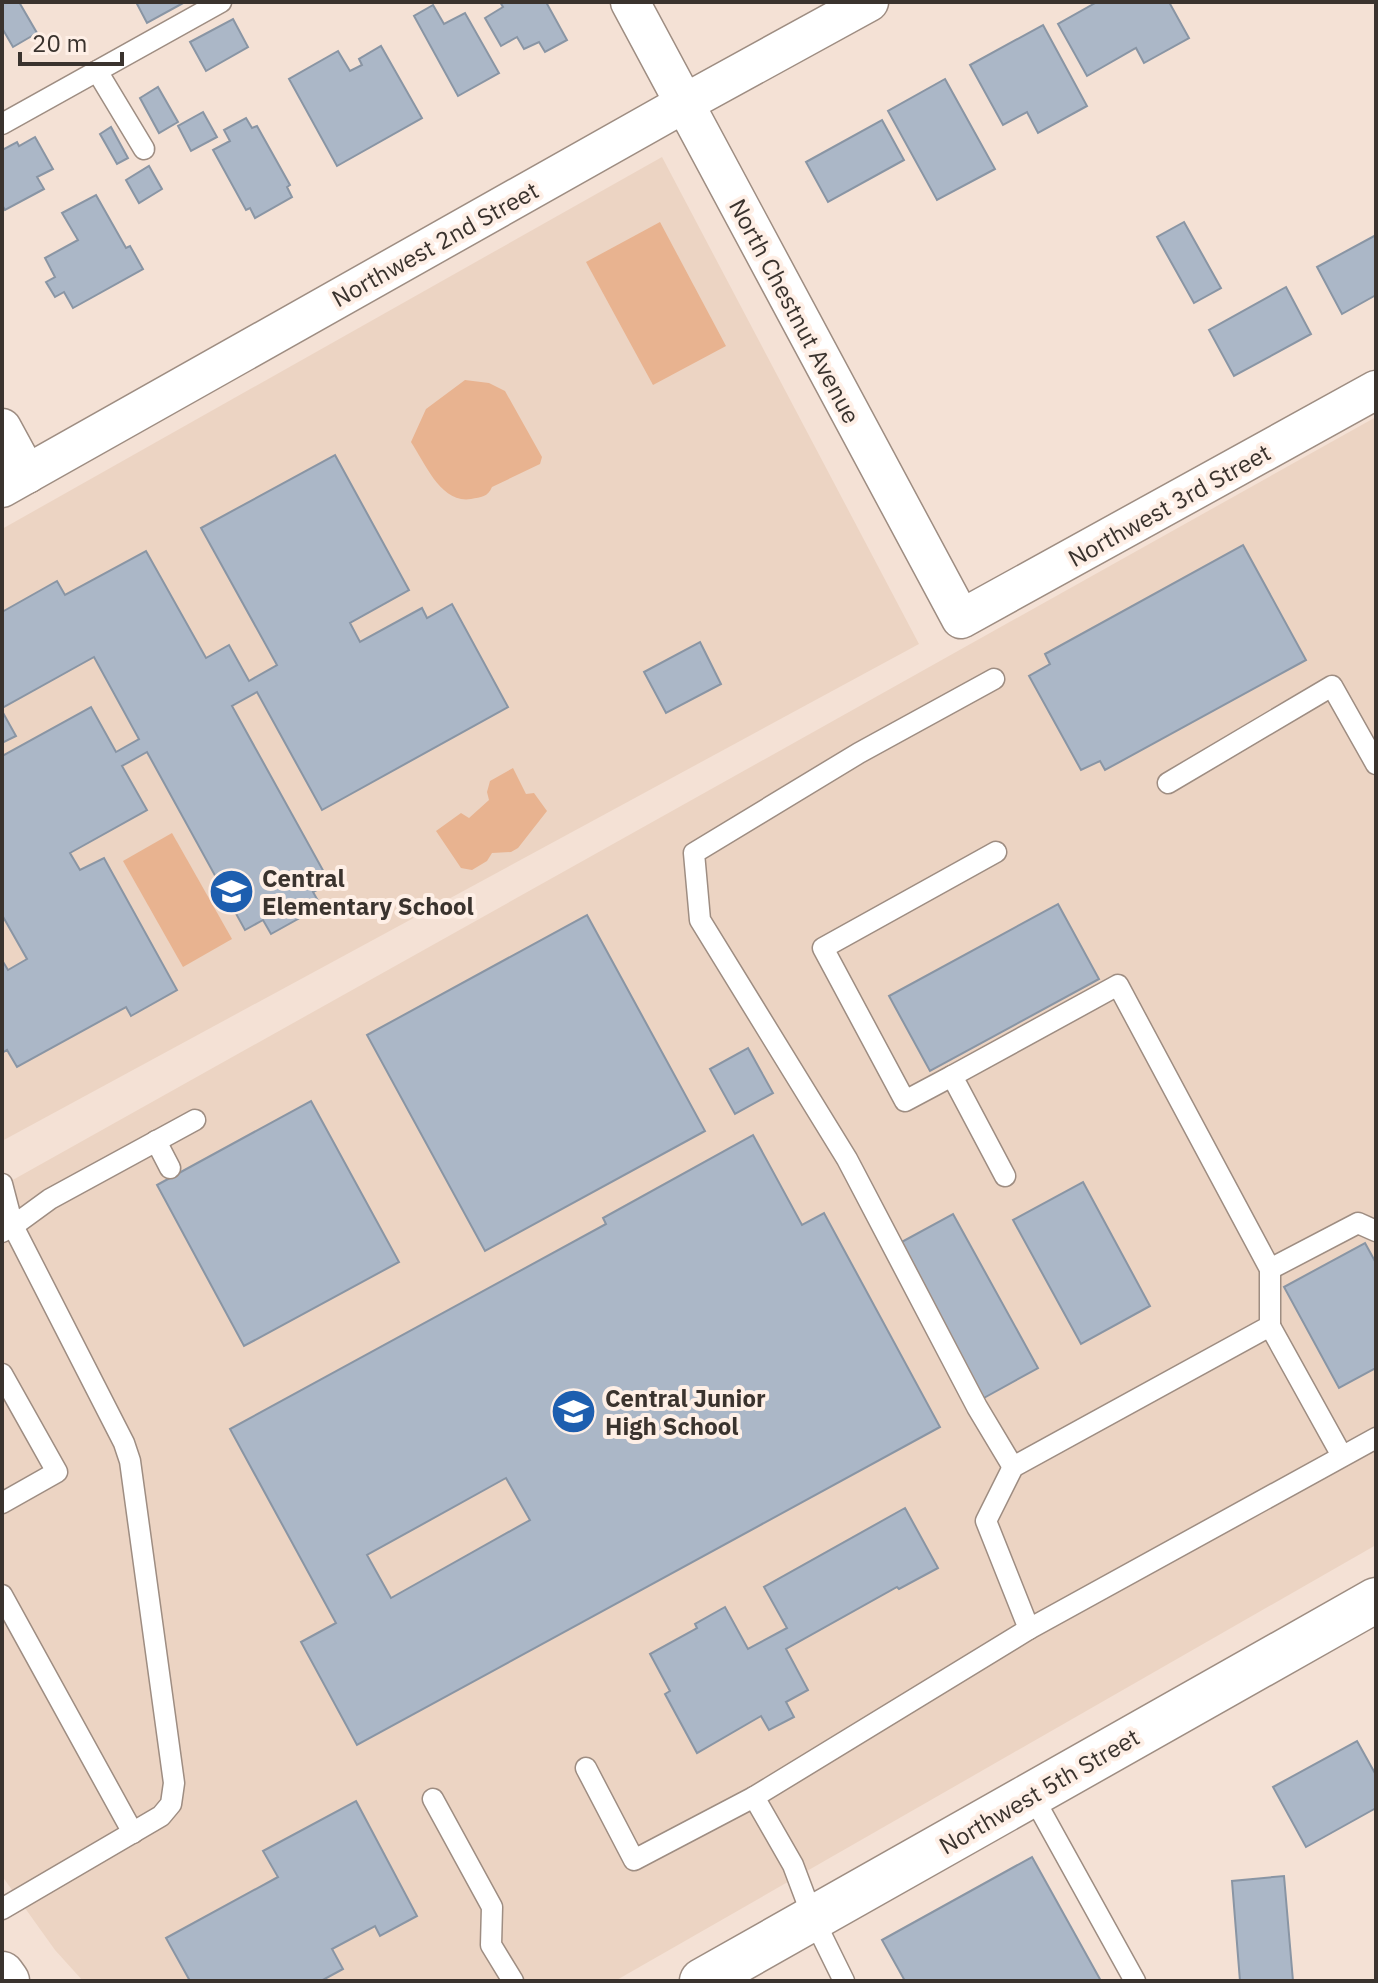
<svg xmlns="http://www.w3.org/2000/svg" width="1378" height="1983" viewBox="0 0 1378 1983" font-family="'IBM Plex Sans',sans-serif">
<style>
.built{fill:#ecd4c3}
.green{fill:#e8b390}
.building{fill:#abb7c7;stroke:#8995a4;stroke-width:2;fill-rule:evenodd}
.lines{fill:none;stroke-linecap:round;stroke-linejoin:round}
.lane-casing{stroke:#9e8d82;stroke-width:23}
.street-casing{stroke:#9e8d82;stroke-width:41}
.secondary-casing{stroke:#9e8d82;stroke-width:47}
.lane{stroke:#fff;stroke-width:20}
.street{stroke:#fff;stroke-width:38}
.secondary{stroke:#fff;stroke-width:44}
.labels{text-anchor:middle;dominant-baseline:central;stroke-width:8;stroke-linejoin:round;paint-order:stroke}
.street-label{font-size:24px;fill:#3a332e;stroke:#feefe6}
.poi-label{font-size:24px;font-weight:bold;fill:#3a332e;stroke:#feefe6;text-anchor:start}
</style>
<rect width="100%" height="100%" fill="#f4e1d5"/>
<g class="built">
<polygon points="662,157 919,644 2,1141 2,529"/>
<polygon points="1376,417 1376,1545 615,1981 83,1981 55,1950 2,1876 2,1186"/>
</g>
<g class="green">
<polygon points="660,222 726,346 653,385 586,262"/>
<path d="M 465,380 L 489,383 L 505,391 L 542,457 L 540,464 L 492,487 C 488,497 481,497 471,499 C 441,504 425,463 411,442 L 426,409 Z"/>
<polygon points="513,768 526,794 534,793 547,811 518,848 511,852 492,853 487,861 472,870 461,868 436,831 461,813 469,818 489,800 487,792 490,781"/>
<polygon points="172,833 232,939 183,967 123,861"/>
</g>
<g class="building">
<polygon points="2,2 19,2 37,33 13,47 2,28"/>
<polygon points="136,2 185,2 147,23"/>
<polygon points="500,2 546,2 567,40 545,52 539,42 524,49 517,37 501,46 485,18 503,7"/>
<polygon points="1097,2 1169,2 1189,38 1144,63 1136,48 1087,76 1058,24"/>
<polygon points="433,5 444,24 465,13 499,73 458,96 414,16"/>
<polygon points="233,19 248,47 206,71 190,42"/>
<polygon points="1043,25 1087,106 1038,133 1027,112 1003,125 970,65"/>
<polygon points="381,46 422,118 337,166 289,79 338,51 350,71 362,65 359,59"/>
<polygon points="945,79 995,169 937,200 888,111"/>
<polygon points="158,87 178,122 159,133 140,98"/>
<polygon points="203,112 217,137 191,151 178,126"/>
<polygon points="246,118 252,128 257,126 290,185 287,187 292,197 255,218 250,208 246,210 213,150 230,141 224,130"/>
<polygon points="882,120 904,160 828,202 806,162"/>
<polygon points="111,127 128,158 117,164 100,134"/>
<polygon points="35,137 53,169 37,177 44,189 5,210 2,205 2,150 17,142 19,146"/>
<polygon points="149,166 162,189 139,203 126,180"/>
<polygon points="96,195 126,248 130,246 143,269 73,308 64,292 55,297 46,282 55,277 45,258 78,240 62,213"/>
<polygon points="1184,222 1221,288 1194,303 1157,237"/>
<polygon points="1376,235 1376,295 1342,314 1317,267"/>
<polygon points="1286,287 1311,334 1234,376 1209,330"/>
<polygon points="335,455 409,590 350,623 360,642 422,608 427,618 452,604 508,707 322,810 257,692 232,706 330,883 313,892 321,906 271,934 263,920 245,930 147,752 122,766 147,810 70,853 80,870 104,858 177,990 131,1016 126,1007 17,1067 7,1050 2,1053 2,960 8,970 27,959 2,915 2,756 91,707 116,752 139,739 94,657 2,708 2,612 57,581 65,595 146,551 206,658 229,645 249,681 277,665 201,528"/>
<polygon points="1243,545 1306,660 1105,770 1100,761 1081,770 1029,676 1050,664 1045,654"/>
<polygon points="700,642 721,684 666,713 644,672"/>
<polygon points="2,711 16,736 2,743"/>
<polygon points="1058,904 1099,979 930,1071 889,996"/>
<polygon points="587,915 705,1131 485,1251 367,1035"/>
<polygon points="748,1048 773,1093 735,1114 710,1069"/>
<polygon points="311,1101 399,1262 244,1346 157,1185"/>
<path d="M 753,1135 L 802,1225 L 824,1213 L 940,1427 L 357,1745 L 301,1642 L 336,1623 L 230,1429 L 606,1224 L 603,1218 ZM 506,1478 L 530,1520 L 391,1598 L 367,1555 Z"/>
<polygon points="1083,1182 1150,1306 1081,1344 1013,1220"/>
<polygon points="953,1214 1038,1368 982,1399 898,1244"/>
<polygon points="1365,1243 1376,1263 1376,1368 1339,1388 1284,1287"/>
<polygon points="905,1508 938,1568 899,1589 897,1587 786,1649 808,1690 786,1702 794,1717 769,1730 761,1716 697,1753 665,1694 670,1691 650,1654 697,1628 695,1624 725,1607 748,1649 787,1628 764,1587"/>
<polygon points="1357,1741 1376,1775 1376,1808 1306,1847 1273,1787"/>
<polygon points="356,1801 417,1916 380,1936 375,1926 332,1949 343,1969 321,1981 190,1981 166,1938 278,1877 263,1851"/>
<polygon points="1032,1857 1101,1981 905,1981 882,1940"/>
<polygon points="1284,1876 1293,1981 1240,1981 1232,1881"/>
</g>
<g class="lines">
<defs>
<g id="lane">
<polyline points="97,71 144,149"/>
<polyline points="2,124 221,2"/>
<polyline points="994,679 859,753 694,853 700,920 847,1159 977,1407 1013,1467"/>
<polyline points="1168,783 1332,686 1376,764"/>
<polyline points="952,1076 905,1101 823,948 996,852"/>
<polyline points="156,1141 170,1168"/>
<polyline points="2,1184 13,1226 50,1199 195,1120"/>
<polyline points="2,1232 13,1226 124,1443 130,1461 174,1783 171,1804 161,1816 2,1909"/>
<polyline points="1270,1269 1358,1223 1376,1231"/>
<polyline points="1270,1326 1342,1456"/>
<polyline points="2,1374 57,1472 2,1503"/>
<polyline points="2,1595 133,1833"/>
<polyline points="1029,1629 1376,1438"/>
<polyline points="586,1768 634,1860 754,1797"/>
<polyline points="1032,1795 1135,1981"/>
<polyline points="433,1799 492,1907 491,1945 513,1981"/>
<polyline points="844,1981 813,1918 793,1865 754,1797 1029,1629 986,1521 1013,1467 1270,1326 1270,1269 1118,985 952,1076 1005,1176"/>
</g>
<g id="street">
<polyline points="630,2 961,619 1376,390"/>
<polyline points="2,428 27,474"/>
<polyline points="2,488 685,103 869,2"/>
</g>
<g id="secondary">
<polyline points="2,1974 7,1981"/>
<polyline points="702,1981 1376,1600"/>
</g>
</defs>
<use href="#lane" class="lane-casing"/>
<use href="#street" class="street-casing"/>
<use href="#secondary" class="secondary-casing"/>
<use href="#lane" class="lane"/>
<use href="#street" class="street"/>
<use href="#secondary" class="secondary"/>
</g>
<defs>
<symbol id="school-disc" viewBox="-11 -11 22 22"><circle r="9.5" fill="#1d5eaf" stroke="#feefe6"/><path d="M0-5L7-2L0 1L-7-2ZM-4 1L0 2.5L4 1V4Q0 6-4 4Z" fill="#fff"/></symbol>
</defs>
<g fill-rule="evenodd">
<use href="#school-disc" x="206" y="866" width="51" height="51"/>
<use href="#school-disc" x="548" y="1386" width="51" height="51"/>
</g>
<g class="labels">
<g class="street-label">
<text transform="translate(435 244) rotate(-29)">Northwest 2nd Street</text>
<text transform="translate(795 311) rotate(62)">North Chestnut Avenue</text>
<text transform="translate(1169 505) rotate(-29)">Northwest 3rd Street</text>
<text transform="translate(1039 1791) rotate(-30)">Northwest 5th Street</text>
</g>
<g class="poi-label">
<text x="262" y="878">Central<tspan x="262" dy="28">Elementary School</tspan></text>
<text x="605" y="1398">Central Junior<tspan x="605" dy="28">High School</tspan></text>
</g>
</g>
<rect width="1378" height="1983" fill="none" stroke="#3a332e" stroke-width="8"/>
<path d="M20 52v12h102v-12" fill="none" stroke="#3a332e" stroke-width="4"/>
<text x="32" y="52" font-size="24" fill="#3a332e" stroke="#feefe6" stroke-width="6" paint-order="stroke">20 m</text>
</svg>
